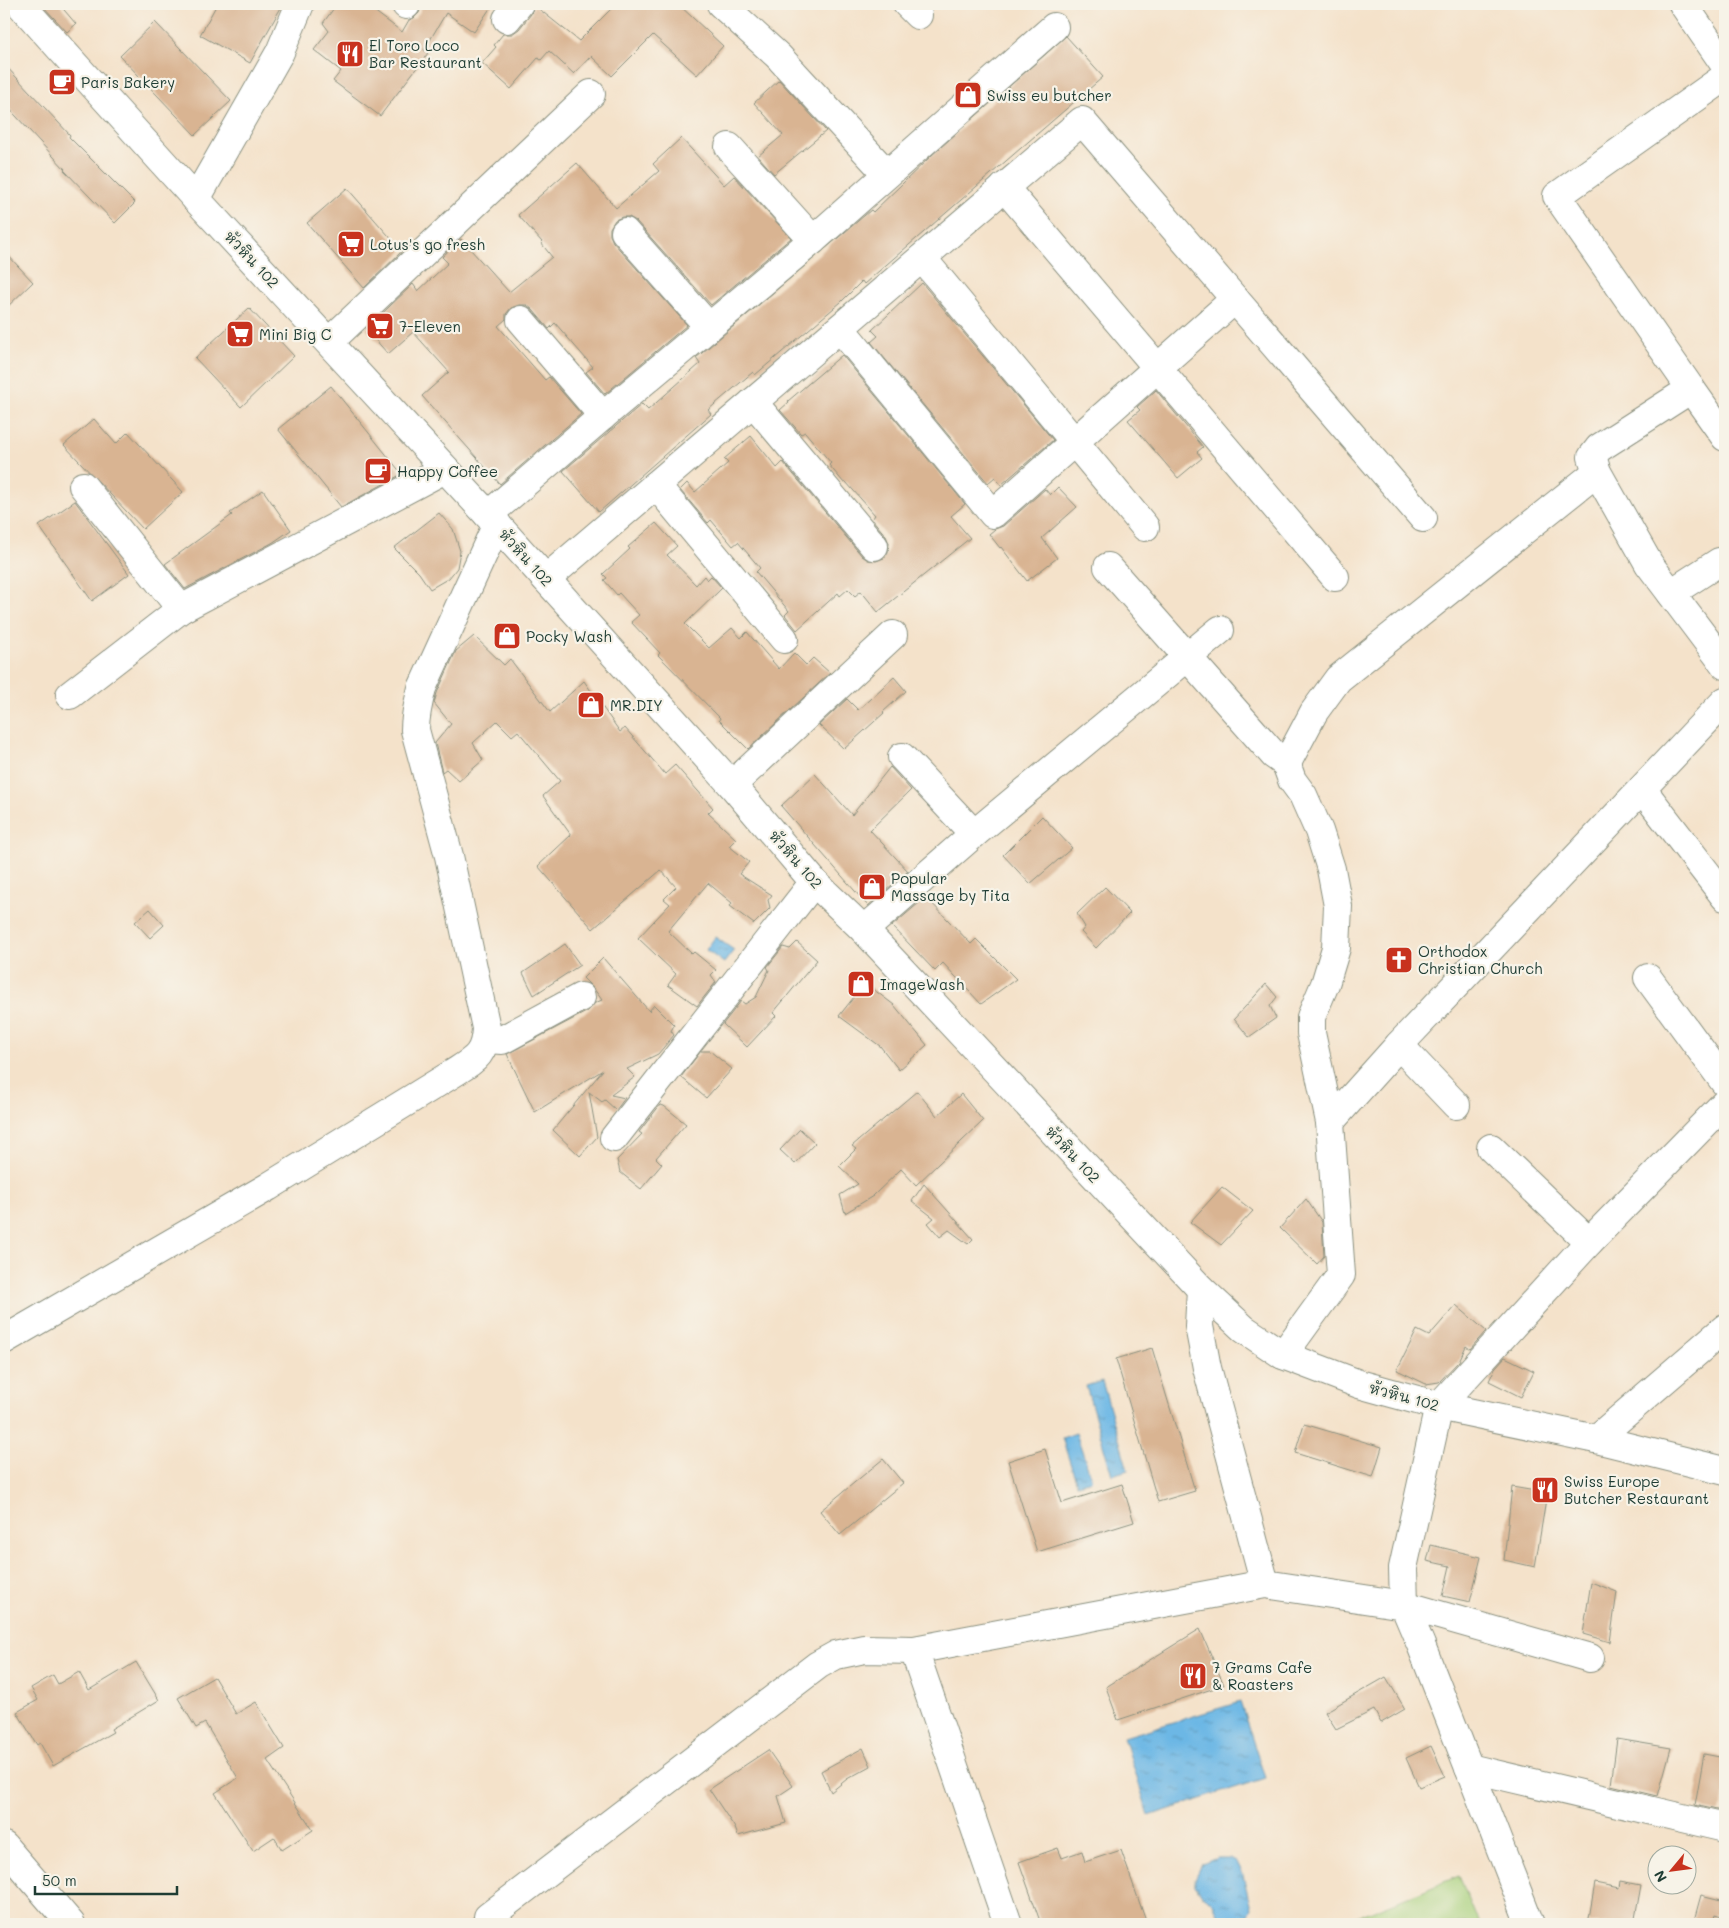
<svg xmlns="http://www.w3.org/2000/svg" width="1729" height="1928" viewBox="0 0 1729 1928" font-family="Mali,'Playpen Sans Thai',sans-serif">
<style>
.pitch{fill:#a7d07c;stroke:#638658}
.water{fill:url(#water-ripples);stroke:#467a8c}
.building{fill:#d9b492}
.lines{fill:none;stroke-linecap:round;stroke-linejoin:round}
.minor-casing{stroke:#8a907f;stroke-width:30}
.minor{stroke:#fff;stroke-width:28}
.labels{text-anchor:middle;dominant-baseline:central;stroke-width:4.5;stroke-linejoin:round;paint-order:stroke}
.poi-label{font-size:15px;fill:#1f3d34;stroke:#f7f3e8;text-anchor:start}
.street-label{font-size:15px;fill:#1f3d34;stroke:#f7f3e8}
</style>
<defs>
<pattern id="water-ripples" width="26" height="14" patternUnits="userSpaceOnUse" patternTransform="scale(1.25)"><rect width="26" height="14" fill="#6cb7e5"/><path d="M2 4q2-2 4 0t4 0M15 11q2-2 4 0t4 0" fill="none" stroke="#5896ba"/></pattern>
</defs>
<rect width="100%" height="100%" fill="#f7f3e8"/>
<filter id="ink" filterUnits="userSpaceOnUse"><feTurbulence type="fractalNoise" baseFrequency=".02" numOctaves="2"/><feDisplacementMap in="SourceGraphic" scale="10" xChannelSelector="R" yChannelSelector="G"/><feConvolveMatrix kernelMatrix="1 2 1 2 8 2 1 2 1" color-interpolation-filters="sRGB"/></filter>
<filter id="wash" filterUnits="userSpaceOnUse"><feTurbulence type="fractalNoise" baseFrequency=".0096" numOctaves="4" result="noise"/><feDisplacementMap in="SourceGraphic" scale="20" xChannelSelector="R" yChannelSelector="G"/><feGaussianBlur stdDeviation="1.12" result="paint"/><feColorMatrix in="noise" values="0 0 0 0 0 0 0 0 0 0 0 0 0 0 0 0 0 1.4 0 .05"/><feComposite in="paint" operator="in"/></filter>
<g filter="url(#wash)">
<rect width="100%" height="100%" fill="#f4e2ca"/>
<polygon class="pitch" points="1459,1876 1479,1924 1350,1924 1349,1920"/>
<g class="water">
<polygon points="715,937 734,950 724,963 706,950"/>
<polygon points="1102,1381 1128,1470 1112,1475 1086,1386"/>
<polygon points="1076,1433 1092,1480 1077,1484 1062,1438"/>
<polygon points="1240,1702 1265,1778 1149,1816 1124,1737"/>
<polygon points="1217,1858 1230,1858 1236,1861 1243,1875 1251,1908 1244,1924 1218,1924 1221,1920 1213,1903 1203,1897 1195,1885 1195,1879 1202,1864"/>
</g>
<g id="blocks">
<g class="building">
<polygon points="41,4 59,4 76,24 67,32"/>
<polygon points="217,4 283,4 250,63 200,35"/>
<polygon points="337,4 365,4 402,32 409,20 414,18 419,13 422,4 493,4 474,32 446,13 424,50 428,53 380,116 333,81 341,71 314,50 329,31 323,23"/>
<polygon points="616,4 678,4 723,46 697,75 653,35 612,76 591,56 574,74 549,51 541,60 538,58 511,89 482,63 496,47 494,45 503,34 512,34 519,29 531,14 534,5 579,41"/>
<polygon points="155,22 231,101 195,135 120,56"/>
<polygon points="1066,36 1103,77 864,284 862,281 841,302 755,375 753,372 708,410 711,414 599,512 563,471 642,404 648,410 700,364 696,358 871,210 873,212 932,155"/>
<polygon points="4,64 70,135 69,137 135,203 115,223 64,170 65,169 4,103"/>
<polygon points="779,80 826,131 774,174 758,156 783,135 754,103"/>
<polygon points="681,138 724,185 734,176 791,238 711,305 636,221 629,217 622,217 615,220 610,228 610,235 613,242 687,325 605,394 586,372 593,367 555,323 549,329 533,310 527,305 519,305 511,308 506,314 506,319 498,326 545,380 549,377 581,414 500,484 422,396 449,372 413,332 388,354 366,329 413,284 418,291 448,263 442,257 461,239 509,292 552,257 541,243 542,242 518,215 577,163 616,208 659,171 653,164"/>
<polygon points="347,188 402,251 364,288 307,223"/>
<polygon points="4,251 33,282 4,310"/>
<polygon points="922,283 1053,440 1001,485 995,477 988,483 871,342 878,336 872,330"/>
<polygon points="249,308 294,356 241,407 195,358"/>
<polygon points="842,355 965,504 951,516 970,538 878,612 861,591 855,596 848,589 840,596 838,593 797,630 785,615 789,611 756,572 760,568 738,542 733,546 711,520 708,523 680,490 687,483 695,492 728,463 724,459 751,436 777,468 783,462 862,556 868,560 876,561 884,558 888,552 889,543 886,536 872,519 875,515 846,482 844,483 829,465 831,463 805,432 801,434 780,410 789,402 788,401"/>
<polygon points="331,386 402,474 341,507 278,429"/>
<polygon points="1156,390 1203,447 1197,452 1202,458 1178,478 1128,420 1140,410 1137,407"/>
<polygon points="94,419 116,444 128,432 183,492 143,529 64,445"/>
<polygon points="1058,487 1077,507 1042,538 1057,558 1027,581 1001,547 1000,548 989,534 995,529 1003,526 1045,489 1050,495"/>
<polygon points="263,490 291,530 272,543 185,589 165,564 232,515 230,513"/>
<polygon points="75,501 129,574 92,601 39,526"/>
<polygon points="439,513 453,529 460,551 457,568 449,578 430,589 419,573 394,548"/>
<polygon points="656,523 677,546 667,555 696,585 704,576 707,580 711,576 722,588 685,624 709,648 732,628 741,638 747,632 779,669 794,653 806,665 813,658 830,673 748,749 719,720 720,718 658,655 660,653 631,622 639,615 619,593 617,595 604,580 607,578 603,574 630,549 628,547"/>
<polygon points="474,636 504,665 510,659 550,712 584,681 620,732 625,728 665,774 675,765 713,808 708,813 736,839 729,846 749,862 739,874 772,895 768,900 770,908 754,924 730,906 732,903 708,883 668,931 692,954 694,952 716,970 711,975 716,982 697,1006 668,985 676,974 638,938 670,904 664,899 676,887 661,870 593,929 538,866 571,835 543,796 560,781 518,731 512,736 497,721 473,743 483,760 459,781 446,769 442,772 435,743 451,724 434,703 437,693 456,651"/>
<polygon points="894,677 906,691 883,712 884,713 844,749 819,725 847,699 858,710"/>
<polygon points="890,767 911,790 870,830 908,871 868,906 781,806 815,774 852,815"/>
<polygon points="1042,816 1072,848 1030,884 1003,855"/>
<polygon points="1105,887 1130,913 1096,948 1081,932 1085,927 1077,914"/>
<polygon points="926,897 971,944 976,939 1016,979 981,1004 943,963 935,971 892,926"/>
<polygon points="150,909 164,925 150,938 135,922"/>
<polygon points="797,942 817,960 773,1013 776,1016 747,1047 723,1024 741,1001 745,1004 756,997 769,970 767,967 783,947 790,949"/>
<polygon points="565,944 580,965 534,995 523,973"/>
<polygon points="603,958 649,1011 654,1005 674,1025 671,1031 674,1035 658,1054 627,1069 635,1077 611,1095 625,1098 616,1110 605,1100 602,1102 589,1092 597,1137 580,1156 553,1130 603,1070 535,1112 507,1054 588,1011 595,1003 602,1000 594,989 583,978"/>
<polygon points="865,983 894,1005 927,1045 899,1070 880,1046 839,1016"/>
<polygon points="1266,984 1277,997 1270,1006 1276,1018 1249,1037 1234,1019"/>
<polygon points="701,1051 710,1051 732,1069 706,1098 681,1077"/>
<polygon points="917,1091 937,1116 961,1094 983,1121 916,1185 901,1169 873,1196 845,1213 840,1195 858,1184 839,1166 856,1149 852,1146"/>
<polygon points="660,1105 664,1106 686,1124 656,1158 662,1164 641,1189 620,1172 617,1160 642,1134 639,1132"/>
<polygon points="800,1129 815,1143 795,1164 780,1150"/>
<polygon points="924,1184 973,1239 968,1244 949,1230 940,1237 928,1223 934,1218 912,1201"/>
<polygon points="1222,1187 1253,1211 1221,1245 1190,1222"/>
<polygon points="1306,1199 1322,1222 1324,1256 1317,1264 1280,1228"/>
<polygon points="1456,1305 1486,1331 1470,1349 1466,1346 1459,1361 1439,1382 1426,1384 1397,1370 1417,1330 1429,1336"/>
<polygon points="1152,1348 1195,1491 1158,1502 1116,1359"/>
<polygon points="1505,1357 1534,1371 1521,1397 1489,1381 1495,1368"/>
<polygon points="1304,1424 1382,1447 1373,1477 1295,1453"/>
<polygon points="1045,1449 1062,1503 1122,1484 1134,1522 1037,1552 1008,1461"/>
<polygon points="883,1459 903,1483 840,1535 820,1511"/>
<polygon points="1512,1487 1547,1493 1535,1567 1504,1560"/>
<polygon points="1431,1545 1481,1557 1470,1602 1443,1596 1450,1566 1427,1561"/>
<polygon points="1591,1582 1617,1592 1610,1642 1583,1634"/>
<polygon points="1200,1629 1224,1685 1118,1720 1106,1687"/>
<polygon points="136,1662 159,1700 111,1729 113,1732 53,1766 40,1743 37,1745 17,1712 38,1700 31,1688 53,1675 58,1684 79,1672 89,1690"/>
<polygon points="214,1677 236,1714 256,1702 284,1748 267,1760 313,1830 282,1850 274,1837 253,1851 215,1793 238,1778 205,1723 196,1728 178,1698"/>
<polygon points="1386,1677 1405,1709 1381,1723 1374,1710 1336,1729 1325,1712"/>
<polygon points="1617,1739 1671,1748 1658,1796 1611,1785"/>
<polygon points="1431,1746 1445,1776 1419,1787 1406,1758"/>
<polygon points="863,1748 871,1766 847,1779 831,1792 821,1771"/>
<polygon points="768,1750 793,1786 778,1796 786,1823 738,1836 735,1828 709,1789"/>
<polygon points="1704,1754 1725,1758 1725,1786 1721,1811 1695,1805"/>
<polygon points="1058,1848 1062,1858 1082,1851 1085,1862 1121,1850 1147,1924 1041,1924 1019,1862"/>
<polygon points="1620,1881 1641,1885 1634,1924 1588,1924 1595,1883 1619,1888"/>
<polygon points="1701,1895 1725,1901 1725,1918 1715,1915 1712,1924 1693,1924"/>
</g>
</g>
</g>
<g filter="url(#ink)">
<use href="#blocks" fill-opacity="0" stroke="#8a907f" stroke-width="1"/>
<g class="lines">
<defs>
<g id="minor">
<polyline points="20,4 196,199 488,515 732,785 814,882 864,930 1201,1289 1244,1329 1283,1355 1359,1384 1439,1406 1596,1439 1725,1471"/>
<polyline points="721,4 778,56 887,174"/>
<polyline points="907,4 918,15"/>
<polyline points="1683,4 1725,65"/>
<polyline points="406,5 406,4"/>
<polyline points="507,19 519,4"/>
<polyline points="1725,77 1557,196 1691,389 1599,448 1592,457 1597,472 1649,564 1725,665"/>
<polyline points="729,147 813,240"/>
<polyline points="1004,187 1335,577"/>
<polyline points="196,199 280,52 300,4"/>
<polyline points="625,232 709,327"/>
<polyline points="922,258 1145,527"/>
<polyline points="521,320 603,416"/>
<polyline points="840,328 993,514 1235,299"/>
<polyline points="329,342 591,94"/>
<polyline points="1691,389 1725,437"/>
<polyline points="753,402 874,546"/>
<polyline points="656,485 784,639"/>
<polyline points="83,486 181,609"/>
<polyline points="488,515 603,416 813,240 1054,27"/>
<polyline points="1108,567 1274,755 1288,765"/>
<polyline points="546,579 1082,121 1423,518"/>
<polyline points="1671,593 1719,562 1725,561"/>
<polyline points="70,695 181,609 445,469"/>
<polyline points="902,757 974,834"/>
<polyline points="732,785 893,635"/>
<polyline points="1642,789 1725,897"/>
<polyline points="864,930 974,834 1220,630"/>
<polyline points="1648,978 1725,1083"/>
<polyline points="486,1039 502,1040 581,997"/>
<polyline points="1399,1045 1456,1105"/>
<polyline points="1330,1122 1399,1045 1725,701"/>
<polyline points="614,1138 814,882"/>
<polyline points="1491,1148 1589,1242"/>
<polyline points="1201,1289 1199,1326 1207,1368 1265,1584"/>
<path d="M 4,1340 L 268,1187 L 452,1074 C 474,1060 485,1056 486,1028 L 449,856 L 415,730 C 415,715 418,703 422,688 L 497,524"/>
<polyline points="1283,1355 1341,1275 1330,1122 1311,1033 1311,1017 1325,984 1336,948 1338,906 1331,869 1319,831 1303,795 1292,780 1288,769 1288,761 1314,712 1338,679 1597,472"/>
<polyline points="1596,1439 1725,1328"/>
<polyline points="1469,1768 1725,1828"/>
<polyline points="4,1846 71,1924"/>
<polyline points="488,1917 818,1665 836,1655 864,1649 914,1650"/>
<polyline points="1008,1924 914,1650 1265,1584 1404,1605 1590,1658"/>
<polyline points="1530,1924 1421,1645 1404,1605 1403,1568 1439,1406 1589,1242 1725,1103"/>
</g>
</defs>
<use href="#minor" class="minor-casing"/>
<use href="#minor" class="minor"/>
</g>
</g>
<defs>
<symbol id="restaurant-square" viewBox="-11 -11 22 22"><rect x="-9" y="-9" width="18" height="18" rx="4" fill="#c8321e" stroke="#f7f3e8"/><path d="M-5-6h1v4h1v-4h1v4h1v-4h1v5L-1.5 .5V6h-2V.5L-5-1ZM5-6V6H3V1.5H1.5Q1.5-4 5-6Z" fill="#fff"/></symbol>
<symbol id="cafe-square" viewBox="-11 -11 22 22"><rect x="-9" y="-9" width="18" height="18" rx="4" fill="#c8321e" stroke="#f7f3e8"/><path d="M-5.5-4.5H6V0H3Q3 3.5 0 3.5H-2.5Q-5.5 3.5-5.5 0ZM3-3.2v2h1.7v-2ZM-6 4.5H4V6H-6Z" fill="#fff"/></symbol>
<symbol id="shop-square" viewBox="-11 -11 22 22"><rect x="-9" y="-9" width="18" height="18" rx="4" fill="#c8321e" stroke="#f7f3e8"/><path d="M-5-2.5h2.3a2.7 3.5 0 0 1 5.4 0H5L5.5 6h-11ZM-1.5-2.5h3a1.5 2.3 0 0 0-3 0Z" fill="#fff"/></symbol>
<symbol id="supermarket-square" viewBox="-11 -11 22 22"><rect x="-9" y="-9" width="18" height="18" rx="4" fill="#c8321e" stroke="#f7f3e8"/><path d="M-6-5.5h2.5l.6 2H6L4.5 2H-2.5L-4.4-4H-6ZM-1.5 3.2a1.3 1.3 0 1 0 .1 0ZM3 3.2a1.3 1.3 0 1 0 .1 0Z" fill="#fff"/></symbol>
<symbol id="church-square" viewBox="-11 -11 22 22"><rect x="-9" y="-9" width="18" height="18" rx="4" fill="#c8321e" stroke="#f7f3e8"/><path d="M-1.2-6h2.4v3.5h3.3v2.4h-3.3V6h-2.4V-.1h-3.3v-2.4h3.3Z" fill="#fff"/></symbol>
</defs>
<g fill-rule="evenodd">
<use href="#restaurant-square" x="334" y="38" width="32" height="32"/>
<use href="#cafe-square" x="46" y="66" width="32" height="32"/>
<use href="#shop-square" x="952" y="79" width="32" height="32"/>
<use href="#supermarket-square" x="335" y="228" width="32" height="32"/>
<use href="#supermarket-square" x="364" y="310" width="32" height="32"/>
<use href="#supermarket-square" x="224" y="318" width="32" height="32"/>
<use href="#cafe-square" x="362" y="455" width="32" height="32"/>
<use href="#shop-square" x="491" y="620" width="32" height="32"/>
<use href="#shop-square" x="575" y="689" width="32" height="32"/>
<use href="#shop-square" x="856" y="871" width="32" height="32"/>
<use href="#church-square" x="1383" y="944" width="32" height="32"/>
<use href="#shop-square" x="845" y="968" width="32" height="32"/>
<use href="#restaurant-square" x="1529" y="1474" width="32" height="32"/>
<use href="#restaurant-square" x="1177" y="1660" width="32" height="32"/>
</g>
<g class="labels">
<g class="poi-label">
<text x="369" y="45">El Toro Loco<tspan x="369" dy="17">Bar Restaurant</tspan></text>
<text x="81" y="82">Paris Bakery</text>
<text x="987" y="95">Swiss eu butcher</text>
<text x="370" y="244">Lotus's go fresh</text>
<text x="399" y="326">7-Eleven</text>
<text x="259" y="334">Mini Big C</text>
<text x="397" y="471">Happy Coffee</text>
<text x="526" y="636">Pocky Wash</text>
<text x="610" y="705">MR.DIY</text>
<text x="891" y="878">Popular<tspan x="891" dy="17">Massage by Tita</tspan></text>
<text x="1418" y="951">Orthodox<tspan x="1418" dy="17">Christian Church</tspan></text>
<text x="880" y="984">ImageWash</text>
<text x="1564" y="1481">Swiss Europe<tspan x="1564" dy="17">Butcher Restaurant</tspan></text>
<text x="1212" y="1667">7 Grams Cafe<tspan x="1212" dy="17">&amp; Roasters</tspan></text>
</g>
<g class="street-label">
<text transform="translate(252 259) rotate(47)">หัวหิน 102</text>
<text transform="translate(526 557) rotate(48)">หัวหิน 102</text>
<text transform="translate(796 859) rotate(49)">หัวหิน 102</text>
<text transform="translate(1073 1154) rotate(47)">หัวหิน 102</text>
<text transform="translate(1404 1396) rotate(15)">หัวหิน 102</text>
</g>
</g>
<rect width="1729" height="1928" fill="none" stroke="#f7f3e8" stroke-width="20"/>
<g transform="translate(1672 1870) rotate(241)"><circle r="24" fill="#f7f3e8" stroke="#a1aaa0"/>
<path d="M0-4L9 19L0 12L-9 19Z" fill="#c8321e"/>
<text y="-8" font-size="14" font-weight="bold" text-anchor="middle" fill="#1f3d34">N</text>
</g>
<path d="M35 1886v8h142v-8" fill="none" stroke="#1f3d34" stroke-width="2.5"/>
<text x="42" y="1886" font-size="15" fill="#1f3d34" stroke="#f7f3e8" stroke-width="4" paint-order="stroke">50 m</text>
</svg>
